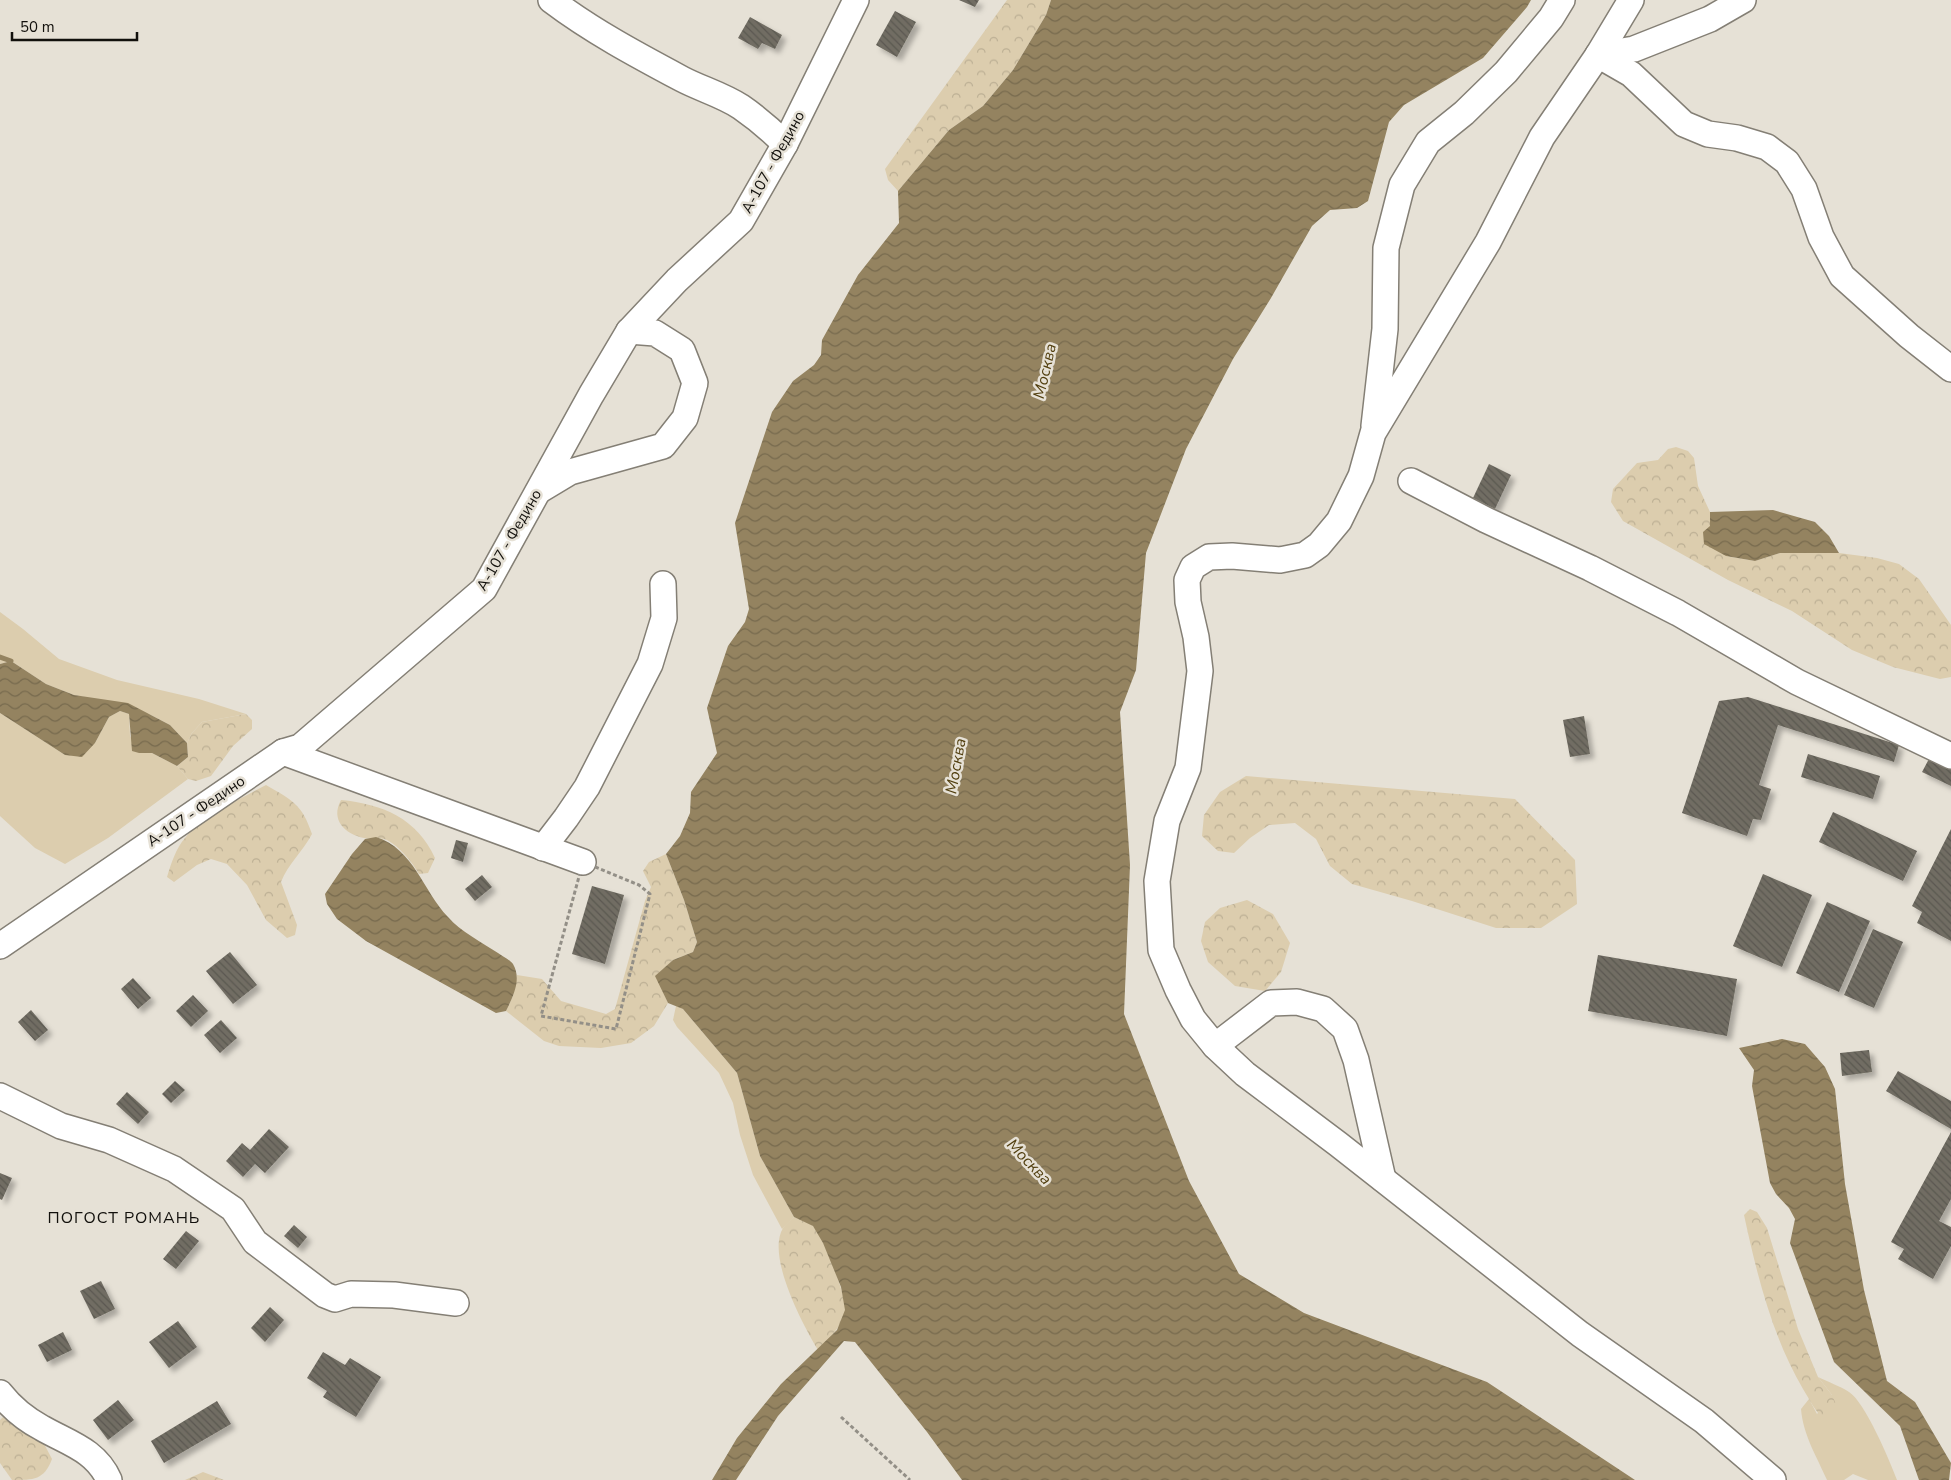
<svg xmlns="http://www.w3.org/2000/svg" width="1951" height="1480" viewBox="0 0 1951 1480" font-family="'Nunito Sans',sans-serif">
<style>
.grass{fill:#dccdae}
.forest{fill:url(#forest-crowns)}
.water{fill:url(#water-waves)}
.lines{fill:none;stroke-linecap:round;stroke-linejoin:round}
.stream{stroke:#948360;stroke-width:5}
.building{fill:url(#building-back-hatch);filter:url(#shadow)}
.minor-casing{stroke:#847f75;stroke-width:28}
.path{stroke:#938f87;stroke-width:3;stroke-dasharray:4 2.5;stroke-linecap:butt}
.minor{stroke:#fff;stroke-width:25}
.labels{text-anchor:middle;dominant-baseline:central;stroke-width:5;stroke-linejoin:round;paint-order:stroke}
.street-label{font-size:15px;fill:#12100c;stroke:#e6e1d6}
.water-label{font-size:16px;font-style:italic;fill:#513e0e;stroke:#e6e1d6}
.neighbourhood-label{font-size:16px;letter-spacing:1px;fill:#12100c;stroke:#e6e1d6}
</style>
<defs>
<pattern id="forest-crowns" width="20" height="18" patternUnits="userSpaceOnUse" patternTransform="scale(1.25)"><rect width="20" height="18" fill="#dccdae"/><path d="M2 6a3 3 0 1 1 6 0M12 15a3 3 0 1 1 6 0" fill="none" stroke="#bcaf94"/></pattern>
<pattern id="water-waves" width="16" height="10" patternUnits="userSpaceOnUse" patternTransform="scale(1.25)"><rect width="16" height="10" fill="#948360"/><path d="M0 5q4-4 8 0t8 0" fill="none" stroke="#776a4e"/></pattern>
<pattern id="building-back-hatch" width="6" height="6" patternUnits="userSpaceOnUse" patternTransform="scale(1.25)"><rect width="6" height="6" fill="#716d63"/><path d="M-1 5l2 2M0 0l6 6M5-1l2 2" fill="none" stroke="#5b5850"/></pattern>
<filter id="shadow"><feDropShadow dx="4.5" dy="4.5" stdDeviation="2.5" flood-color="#0004"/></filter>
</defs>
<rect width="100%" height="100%" fill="#e6e1d6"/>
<g class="grass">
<polygon points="0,612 23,629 59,659 117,680 199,699 246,714 202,722 192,733 187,743 170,725 151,715 100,700 74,695 46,684 11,661 0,664"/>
<polygon points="0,711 0,713 65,755 95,743 109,717 120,711 129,714 130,736 139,753 152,753 177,766 188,779 108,838 65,864 35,848 0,816"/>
<polygon points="676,1006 683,1009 737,1073 760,1156 794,1217 782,1229 753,1175 740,1135 733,1103 719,1073 677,1027 673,1020"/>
<path d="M 1818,1377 C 1828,1382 1840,1386 1849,1392 C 1865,1402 1890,1461 1897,1480 L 1868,1480 L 1853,1474 L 1844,1480 L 1827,1480 C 1817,1457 1803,1435 1801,1409 L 1809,1399 L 1817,1414 L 1832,1395 Z"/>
</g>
<g class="forest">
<polygon points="1007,0 1051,0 1046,15 1013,70 983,106 949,130 898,191 888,180 885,169"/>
<polygon points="1676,447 1688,451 1694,458 1698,486 1710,512 1710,526 1726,556 1755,561 1780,553 1839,553 1877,558 1899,564 1919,579 1951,625 1951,677 1940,679 1893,667 1852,650 1792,611 1728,580 1623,521 1611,502 1613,489 1637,463 1658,460 1668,449"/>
<polygon points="246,714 252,720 252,729 233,746 211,776 196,781 188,779 177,766 188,757 187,743 192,733 202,722"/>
<polygon points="1246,776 1515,799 1575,860 1577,904 1541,928 1496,928 1412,901 1352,884 1330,866 1316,839 1295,823 1269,825 1250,838 1234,853 1218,851 1202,836 1204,815 1220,792"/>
<path d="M 266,785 C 292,800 302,804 312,834 C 303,851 288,864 281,882 L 297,925 L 295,935 L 287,938 L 266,920 L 247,885 L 227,864 L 211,859 L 197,865 L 174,882 L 167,877 C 171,864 176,848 185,838 C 202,817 242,798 266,785 Z"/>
<path d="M 341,800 C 382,804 417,818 435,858 L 428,873 L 419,874 C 412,862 400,847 387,840 C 378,836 372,840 364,838 C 345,834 330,820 341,800 Z"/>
<polygon points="666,854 684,900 697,942 693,952 673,960 656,976 668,1003 654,1026 631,1043 601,1048 559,1046 544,1041 506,1011 513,996 517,975 542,979 561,1001 606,1014 615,1009 645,901 651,887 643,871 649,862"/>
<polygon points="1247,900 1273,914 1290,943 1281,972 1265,991 1235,986 1208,962 1201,941 1205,922 1220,908"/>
<path d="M 1750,1209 L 1757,1212 L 1767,1228 L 1798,1329 L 1818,1377 L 1832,1395 L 1838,1409 L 1832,1418 L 1825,1420 C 1815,1412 1810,1400 1803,1389 C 1772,1336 1757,1275 1744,1215 Z"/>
<path d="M 794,1217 C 799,1219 807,1222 812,1225 C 822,1233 848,1299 845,1312 C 841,1328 829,1338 818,1350 C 803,1325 766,1256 783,1228 C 786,1224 790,1220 794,1217 Z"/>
<path d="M 3,1417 L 20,1425 L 42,1440 L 52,1459 C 44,1480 34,1480 12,1480 L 0,1463 L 0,1420 Z"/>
<polygon points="203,1472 224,1480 185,1480"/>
</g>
<g class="water">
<polygon points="1051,0 1531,0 1527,7 1483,58 1404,105 1389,122 1368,201 1357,208 1330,210 1312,226 1271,298 1233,359 1186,449 1146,553 1136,670 1120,712 1130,865 1124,1014 1189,1181 1239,1274 1304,1313 1487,1382 1635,1480 962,1480 927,1432 855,1342 844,1341 778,1416 736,1480 712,1480 737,1438 781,1384 837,1330 845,1310 841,1287 823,1243 813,1226 794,1217 760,1156 737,1073 683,1009 668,1003 655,976 673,960 693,952 697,942 684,900 666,854 680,836 690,813 691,792 717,753 707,708 728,646 745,622 749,609 735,523 772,412 793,381 814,365 821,355 822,340 858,275 899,223 898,191 949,130 983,106 1013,70 1046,15"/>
<polygon points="1773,510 1815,522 1829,536 1839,553 1780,553 1755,561 1726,556 1704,544 1703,532 1710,526 1710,512"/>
<polygon points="11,661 46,684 74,695 128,703 170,725 187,743 188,757 177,766 152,753 139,753 132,751 129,714 120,711 109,717 95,743 82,757 65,755 0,713 0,664"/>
<path d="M 376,837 C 414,849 423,891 448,917 C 460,931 483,943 498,953 C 502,956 510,960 513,964 C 522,979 513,997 506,1011 L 496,1013 L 366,941 L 337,919 L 327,904 L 325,894 L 352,854 L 365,839 Z"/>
<polygon points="1782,1039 1805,1044 1825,1067 1835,1089 1845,1184 1864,1290 1887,1381 1915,1402 1951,1463 1949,1480 1919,1480 1900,1426 1834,1362 1790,1243 1795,1219 1789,1208 1776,1194 1770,1183 1752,1086 1754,1070 1739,1048"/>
</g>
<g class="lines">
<polyline class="stream" points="0,657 11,661"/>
</g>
<g class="building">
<polygon points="959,0 979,0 975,7"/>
<polygon points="895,11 916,22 897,57 876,45"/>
<polygon points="750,17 782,35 775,49 762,43 758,49 738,38"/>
<polygon points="1489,464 1511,475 1495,509 1473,498"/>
<polygon points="1748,697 1899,745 1894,762 1778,725 1759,785 1771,789 1761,820 1753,819 1747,836 1682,813 1719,701"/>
<polygon points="1584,716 1590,754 1570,757 1563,720"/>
<polygon points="1808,754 1880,776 1873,799 1801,777"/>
<polygon points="1930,757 1951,768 1951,786 1922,772"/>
<polygon points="1833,812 1917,851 1903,881 1819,842"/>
<polygon points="1951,829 1951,941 1917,923 1922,912 1912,906"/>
<polygon points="456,840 468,843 463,862 451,858"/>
<polygon points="1763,874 1812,895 1782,967 1733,946"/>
<polygon points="482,875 492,887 475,901 465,889"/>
<polygon points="592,886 624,895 605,964 572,954"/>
<polygon points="1827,902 1870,921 1839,992 1796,973"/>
<polygon points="1873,929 1903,942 1874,1008 1844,995"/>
<polygon points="230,952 257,985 233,1004 206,971"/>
<polygon points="1598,955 1737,979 1727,1036 1588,1011"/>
<polygon points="133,978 151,998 138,1009 121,989"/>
<polygon points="193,995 208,1011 191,1027 176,1011"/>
<polygon points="31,1010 48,1030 35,1041 18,1022"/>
<polygon points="221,1020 237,1038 220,1053 204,1035"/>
<polygon points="1869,1050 1872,1072 1842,1076 1840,1053"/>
<polygon points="1898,1071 1951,1101 1951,1129 1886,1091"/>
<polygon points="175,1081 185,1090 171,1103 162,1094"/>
<polygon points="127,1092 149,1112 138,1124 116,1104"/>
<polygon points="269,1129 289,1147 265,1173 255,1164 243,1177 226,1161 242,1143 250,1150"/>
<polygon points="1951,1132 1951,1199 1939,1221 1951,1227 1951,1246 1933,1279 1898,1259 1904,1249 1891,1242"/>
<polygon points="0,1173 12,1178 2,1200 0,1199"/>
<polygon points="294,1225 307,1237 298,1248 284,1236"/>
<polygon points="186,1231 199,1241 176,1269 163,1259"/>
<polygon points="101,1281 115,1309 94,1319 80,1291"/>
<polygon points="270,1307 284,1320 265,1342 251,1328"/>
<polygon points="178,1321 197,1347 169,1368 149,1342"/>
<polygon points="63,1332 72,1350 47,1362 38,1345"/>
<polygon points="323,1352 345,1365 350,1358 381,1377 356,1417 323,1397 327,1391 307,1378"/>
<polygon points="118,1400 134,1420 108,1440 93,1420"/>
<polygon points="217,1401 231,1424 164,1463 151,1441"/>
</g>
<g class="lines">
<defs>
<g id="minor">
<path d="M 551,0 C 592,31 637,55 682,79 C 701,89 723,95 741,107 C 757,118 771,130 785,144"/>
<polyline points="1631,0 1598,55 1542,137 1488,242 1373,433 1361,476 1339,521 1319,545 1305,555 1280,560 1232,556 1209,557 1193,567 1187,580 1188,602 1196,637 1200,671 1188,768 1167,821 1157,881 1161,950 1178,990 1193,1019 1215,1046 1245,1074 1338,1144 1580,1334 1704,1421 1773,1480"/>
<polyline points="1598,55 1631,74 1684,124 1708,134 1737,138 1767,147 1787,162 1804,189 1821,237 1842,276 1909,336 1951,369"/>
<polyline points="1598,55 1634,49 1710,19 1743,0"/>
<polyline points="1374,426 1385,329 1386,248 1402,185 1428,142 1464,113 1506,72 1551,18 1562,0"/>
<polyline points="1411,481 1486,520 1590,568 1678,613 1797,682 1951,756"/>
<polyline points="540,490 570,472 663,446 685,418 695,383 682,350 655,333 629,331"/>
<polyline points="283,752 583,862"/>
<polyline points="543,848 566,818 587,787 650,664 664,618 663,584"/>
<polyline points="0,946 283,752 300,747 484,589 591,395 629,331 677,280 741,221 785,144 856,0"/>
<polyline points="1215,1046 1271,1003 1297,1002 1323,1009 1345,1029 1356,1060 1383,1179"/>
<polyline points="0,1096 61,1126 109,1140 174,1169 233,1209 255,1242 325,1295 335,1299 351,1294 394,1295 456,1303"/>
<path d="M 0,1393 C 11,1407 27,1420 42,1428 C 68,1443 96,1450 109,1480"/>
</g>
</defs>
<use href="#minor" class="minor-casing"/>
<g class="path">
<polygon points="583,862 639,885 650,894 616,1029 541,1016"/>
<polyline points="841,1417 910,1480"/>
</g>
<use href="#minor" class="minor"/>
</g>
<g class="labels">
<g class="street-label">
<text transform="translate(773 162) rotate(-61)">А-107 - Федино</text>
<text transform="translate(509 540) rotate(-60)">А-107 - Федино</text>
<text transform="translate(196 811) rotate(-34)">А-107 - Федино</text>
</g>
<g class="water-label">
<text transform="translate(1045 371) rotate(-77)">Москва</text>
<text transform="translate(956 766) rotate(-80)">Москва</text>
<text transform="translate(1029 1162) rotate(46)">Москва</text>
</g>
<g class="neighbourhood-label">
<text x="124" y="1218">ПОГОСТ РОМАНЬ</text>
</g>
</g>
<path d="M12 32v8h125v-8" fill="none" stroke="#12100c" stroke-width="2.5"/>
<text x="20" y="32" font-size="15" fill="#12100c" stroke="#e6e1d6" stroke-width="4" paint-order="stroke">50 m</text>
</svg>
